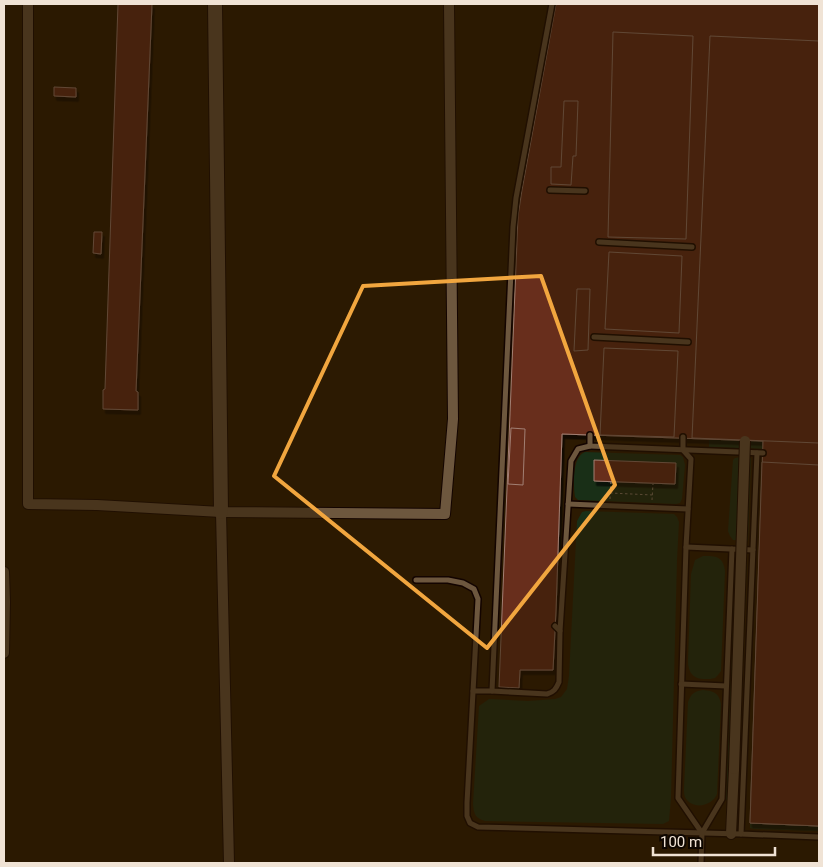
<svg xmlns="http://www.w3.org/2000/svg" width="823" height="867" viewBox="0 0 823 867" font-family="Roboto,sans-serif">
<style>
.green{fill:#192f17}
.building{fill:#672f1d;stroke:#a27f73;filter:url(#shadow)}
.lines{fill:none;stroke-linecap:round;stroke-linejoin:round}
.lane-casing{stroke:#130400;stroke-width:8}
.street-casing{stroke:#130400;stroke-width:12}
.secondary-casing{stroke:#130400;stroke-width:16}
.path{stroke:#938471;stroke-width:1;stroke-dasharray:2.5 2.5;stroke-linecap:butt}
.lane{stroke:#6d573e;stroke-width:5}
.street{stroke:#6d573e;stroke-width:10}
.secondary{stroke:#6d573e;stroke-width:14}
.street-bridge-casing{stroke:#130400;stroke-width:12;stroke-linecap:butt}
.street-bridge{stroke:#6d573e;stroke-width:10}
.marked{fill:none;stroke:#f1a63f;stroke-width:4;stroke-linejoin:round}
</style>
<defs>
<filter id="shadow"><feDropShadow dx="2.5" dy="4.5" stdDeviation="0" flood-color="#0009"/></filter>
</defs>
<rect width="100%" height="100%" fill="#2c1a02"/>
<g class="green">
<polygon points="709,438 763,441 763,449 709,447"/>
<path d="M 585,452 L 680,455 L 683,457 L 685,465 L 682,499 L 680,503 L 676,504 L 578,500 L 575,497 C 573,484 572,457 585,452 Z"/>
<polygon points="741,457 751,458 748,541 733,540 730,536 728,531 733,460 735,458"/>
<path d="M 586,511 L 674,514 L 677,517 L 679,522 L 677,560 L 671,798 L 669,821 L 663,824 L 485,821 C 475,818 474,814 473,804 L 479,706 L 489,699 L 528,701 L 555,699 L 561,697 L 567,689 L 569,676 L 577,521 L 582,512 Z"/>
<path d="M 703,556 C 716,556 723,556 725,571 L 721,671 C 719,674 717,676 715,678 C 712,679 709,679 706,679 C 694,680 688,673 688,661 L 691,574 L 695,560 Z"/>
<polygon points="747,558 737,822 736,822 726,799 735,567 736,562 738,559"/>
<path d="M 703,690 C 714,691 719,693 721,704 L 717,794 C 713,805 695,810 687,800 C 684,797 684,792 684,789 L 688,702 C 691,694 694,691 703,690 Z"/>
<polygon points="750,823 819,826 819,831 754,829 750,828"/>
</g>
<g class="building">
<polygon points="118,4 152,4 136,391 138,392 138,410 103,409 103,390 105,389"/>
<polygon points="556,4 819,4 819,826 750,823 763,441 562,434 556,611 553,670 520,670 519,688 499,687 518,216 522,190"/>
<polygon points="613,32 693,36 686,239 608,237"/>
<polygon points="710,36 819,41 819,443 692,438"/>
<polygon points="54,87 76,88 76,97 54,96"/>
<polygon points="564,101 578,101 576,156 573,156 571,185 551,184 551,167 561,167"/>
<polygon points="94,232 102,232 101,254 93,253"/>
<polygon points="609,252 682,256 679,333 605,329"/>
<polygon points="577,289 590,289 588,350 574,351"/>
<polygon points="604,348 678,351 674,437 600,435"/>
<polygon points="511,428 525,429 523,485 508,484"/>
<polygon points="594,460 676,463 675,484 594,481"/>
<polygon points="762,462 819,465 819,826 750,823"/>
</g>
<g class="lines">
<defs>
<g id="lane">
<path d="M 552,4 L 516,198 L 513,227 L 492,691 L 547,694 C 554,692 556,689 559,682 L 560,631 L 555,626"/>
<polyline points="550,190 585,191"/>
<polyline points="599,242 692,247"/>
<polyline points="594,337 688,342"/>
<polyline points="590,435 590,446 763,453"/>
<polyline points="683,437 683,450 691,459 686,547 678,798 702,833"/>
<polyline points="757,453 741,834 819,837"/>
<polyline points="568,504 688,509"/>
<polyline points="686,547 753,550"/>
<polyline points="416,580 448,580 463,583 474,589 478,599 467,803 467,816 470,823 478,827 741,834"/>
<polyline points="560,631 571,461 578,449 590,446"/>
<polyline points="681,684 726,686"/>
<polyline points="473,691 492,691"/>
<polyline points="701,863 702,833 722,799 732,549"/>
</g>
<g id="street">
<polyline points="28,4 28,504 97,505 221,512 445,514 453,419 449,4"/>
<polyline points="221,512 229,863"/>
<polyline points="4,572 5,602 4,653"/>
<polyline points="731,834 734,769"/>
</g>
<polyline id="secondary" points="215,4 221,512"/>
</defs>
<use href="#lane" class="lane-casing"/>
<use href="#street" class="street-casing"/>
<use href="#secondary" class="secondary-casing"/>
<g class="path">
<polyline points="610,493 653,495"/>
<polyline points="610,499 611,482"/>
<polyline points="652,500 653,484"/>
</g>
<use href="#lane" class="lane"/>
<use href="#street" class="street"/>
<use href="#secondary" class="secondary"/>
<defs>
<polyline id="street-bridge" points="734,769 745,441"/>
</defs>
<use href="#street-bridge" class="street-bridge-casing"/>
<use href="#street-bridge" class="street-bridge"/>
</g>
<path d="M0 0H823V867H0ZM 541,276 L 615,485 L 487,648 L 274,476 L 363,286 Z" fill="#2c1a02" fill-opacity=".55" fill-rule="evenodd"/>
<path class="marked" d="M 541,276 L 615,485 L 487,648 L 274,476 L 363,286 Z"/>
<rect width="823" height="867" fill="none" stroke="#f0e3d5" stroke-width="10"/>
<path d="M653 847v8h122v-8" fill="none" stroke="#f0e3d5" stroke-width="2.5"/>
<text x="660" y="847" font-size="15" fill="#f0e3d5" stroke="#0e0701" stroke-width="4" paint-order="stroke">100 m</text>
</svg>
